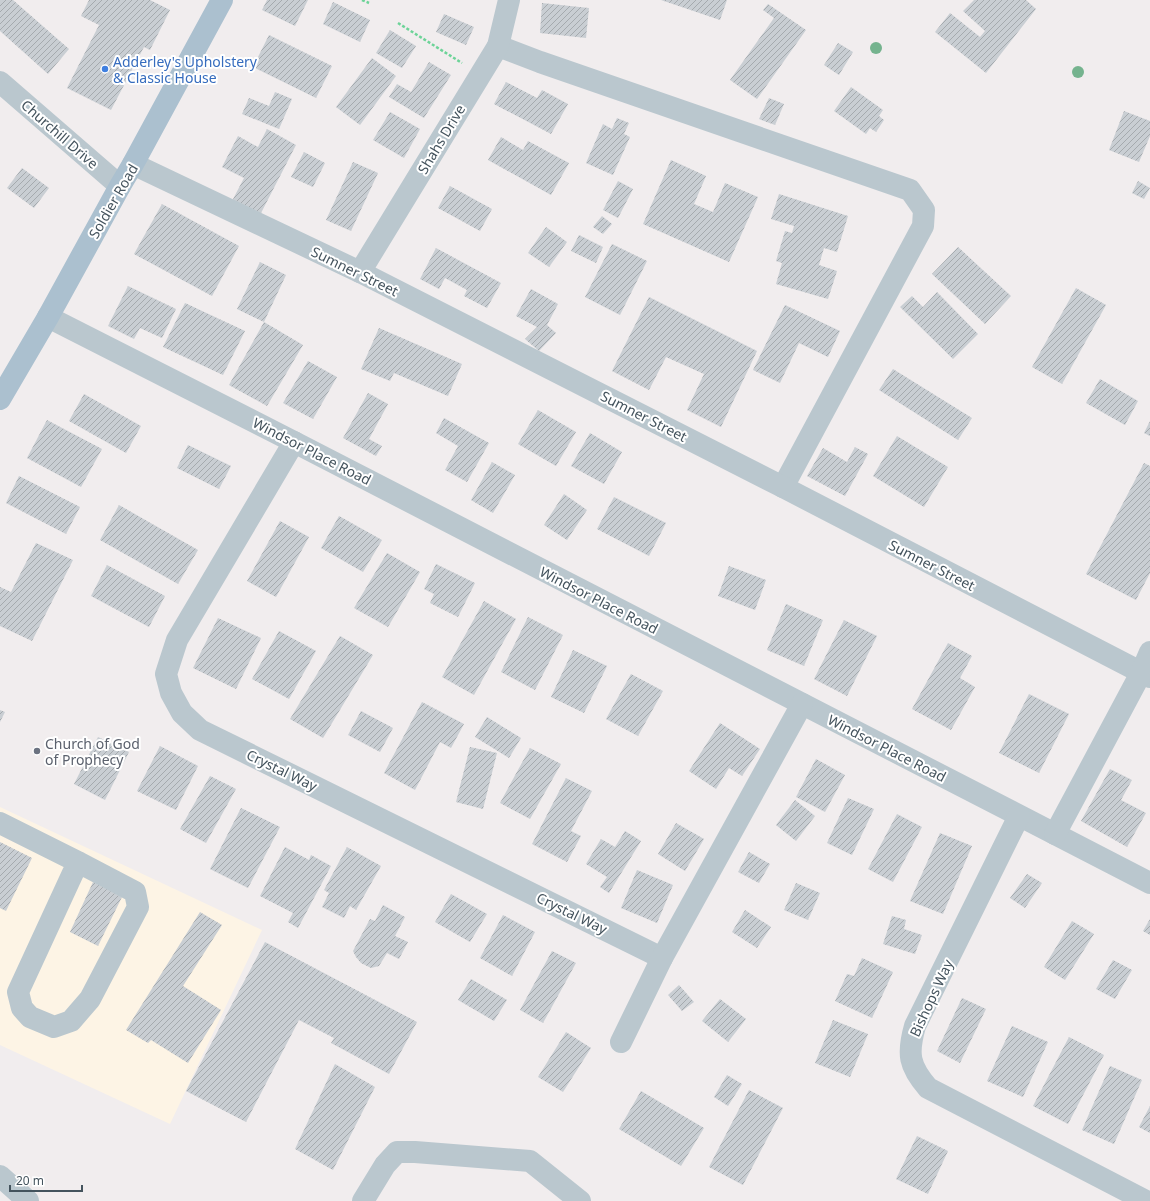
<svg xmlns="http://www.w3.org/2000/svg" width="1150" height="1201" viewBox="0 0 1150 1201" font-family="'Noto Sans',sans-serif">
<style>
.commercial{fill:#fdf4e5}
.building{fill:url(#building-hatch)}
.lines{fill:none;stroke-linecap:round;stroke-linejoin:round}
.path{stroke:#6dd398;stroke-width:2.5;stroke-dasharray:3 2;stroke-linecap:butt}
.minor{stroke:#bac7ce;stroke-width:22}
.major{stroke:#abc0cf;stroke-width:22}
.tree{fill:#75b38e}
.shop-dot{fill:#3f7fe0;stroke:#fff;stroke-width:1.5}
.worship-dot{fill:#6b7280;stroke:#fff;stroke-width:1.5}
.labels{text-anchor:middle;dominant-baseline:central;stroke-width:4;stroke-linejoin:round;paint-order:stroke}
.shop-label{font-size:14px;fill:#366cbe;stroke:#fff;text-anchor:start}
.street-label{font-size:14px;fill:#44535d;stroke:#fff}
.worship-label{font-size:14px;fill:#5b616d;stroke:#fff;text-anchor:start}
</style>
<defs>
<pattern id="building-hatch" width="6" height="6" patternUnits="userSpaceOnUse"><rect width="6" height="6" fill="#c9ced3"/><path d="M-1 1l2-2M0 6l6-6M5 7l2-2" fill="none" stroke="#a5aaae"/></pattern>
</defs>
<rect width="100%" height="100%" fill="#f1edee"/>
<polygon class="commercial" points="0,807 262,930 170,1124 0,1045"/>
<g class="building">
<polygon points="0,0 13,0 69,49 48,74 0,31"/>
<polygon points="89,0 150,0 170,10 150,50 144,47 111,110 67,88 99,25 81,16"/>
<polygon points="267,0 308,0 295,26 262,10"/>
<polygon points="661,0 727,0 720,20"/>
<polygon points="974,0 1026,0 1036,9 986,73 935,32 950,13 980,37 985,31 963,11"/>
<polygon points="333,2 370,20 360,42 323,24"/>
<polygon points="542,3 589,8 586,38 540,33"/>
<polygon points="768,4 806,30 757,99 730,80 774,18 763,10"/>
<polygon points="444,14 474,27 466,45 436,32"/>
<polygon points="390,30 416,46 402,68 376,53"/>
<polygon points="269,35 332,66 316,98 253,67"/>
<polygon points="838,43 853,52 839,75 824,65"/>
<polygon points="372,58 396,76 360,125 336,107"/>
<polygon points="429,62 451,75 424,118 389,97 397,84 411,92"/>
<polygon points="506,82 537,98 542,90 568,104 551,134 494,104"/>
<polygon points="851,87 883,110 879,116 884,120 876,132 870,128 866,134 834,111"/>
<polygon points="275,92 292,99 279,129 242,114 249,98 269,106"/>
<polygon points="769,98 784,104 775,125 759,119"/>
<polygon points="1124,111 1150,121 1150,136 1139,162 1109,150"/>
<polygon points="390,112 420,129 404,158 373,140"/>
<polygon points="617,118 629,123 624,134 630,137 613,175 586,163 603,124 612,129"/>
<polygon points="267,129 296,145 260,215 232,201 244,178 222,167 238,136 258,147"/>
<polygon points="501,137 523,150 528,141 569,163 551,195 488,160"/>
<polygon points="304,152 325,163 313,187 291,177"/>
<polygon points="671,160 706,176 694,204 713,212 725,183 758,197 729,262 643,224"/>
<polygon points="353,162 378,173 351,231 326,220"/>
<polygon points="22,168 49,188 34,208 7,188"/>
<polygon points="618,181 633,189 618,218 603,210"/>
<polygon points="1138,181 1150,188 1144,199 1132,193"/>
<polygon points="450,186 492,209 480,231 438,208"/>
<polygon points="779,194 848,216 837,252 824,248 819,265 837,271 828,299 776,284 782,263 776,261 785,231 792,233 794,226 771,219"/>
<polygon points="162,204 239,246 212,296 134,254"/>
<polygon points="602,216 612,224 603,234 593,227"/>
<polygon points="546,227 567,242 549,267 528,253"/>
<polygon points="579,235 603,247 596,263 571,251"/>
<polygon points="612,244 647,261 620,315 585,297"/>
<polygon points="958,247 1011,296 985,324 932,274"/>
<polygon points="436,248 501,283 487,308 464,296 467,290 445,278 439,289 420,279"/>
<polygon points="260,262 286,275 264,322 237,309"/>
<polygon points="128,286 176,309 162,338 140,328 134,339 108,326"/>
<polygon points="1076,288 1106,305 1062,384 1032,367"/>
<polygon points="531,289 558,304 547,325 556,333 539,351 525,339 537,327 516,316"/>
<polygon points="937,292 978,334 953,359 900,307 912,296 923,307"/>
<polygon points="649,297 757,351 721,427 687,410 704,374 666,357 649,390 612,371"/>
<polygon points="185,303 245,331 223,375 163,347"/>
<polygon points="785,305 840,331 828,357 799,343 780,383 753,370"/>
<polygon points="264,322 303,345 267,406 229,385"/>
<polygon points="379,328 462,364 448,396 394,373 390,381 361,369"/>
<polygon points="308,361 337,377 313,419 283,403"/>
<polygon points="893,369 972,418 958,440 879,390"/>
<polygon points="1100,379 1138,401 1125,425 1086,403"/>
<polygon points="368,393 388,404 369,439 382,446 376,456 343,438"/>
<polygon points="84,394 141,426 126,453 69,421"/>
<polygon points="538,410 576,432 556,466 518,444"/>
<polygon points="444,418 489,443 467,482 445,470 458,446 436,433"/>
<polygon points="47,420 102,449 81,487 27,458"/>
<polygon points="1150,421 1150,436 1144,433"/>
<polygon points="590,433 622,452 604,484 571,466"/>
<polygon points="897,436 948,467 924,507 873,476"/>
<polygon points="188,445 231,466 219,489 177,468"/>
<polygon points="855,447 868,454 845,496 807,476 823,448 847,462"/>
<polygon points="492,462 515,475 493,513 471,500"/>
<polygon points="1144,463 1150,466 1150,573 1136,600 1086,574"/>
<polygon points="19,476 80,507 66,534 6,503"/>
<polygon points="564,494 587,510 567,540 544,525"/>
<polygon points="614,497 666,523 649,556 597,529"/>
<polygon points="119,505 198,550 178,584 100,540"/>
<polygon points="339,516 382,540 363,572 321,548"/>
<polygon points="280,521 309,537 276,597 247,581"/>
<polygon points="36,543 73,560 32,641 0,626 0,587 11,592"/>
<polygon points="387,553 420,572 388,627 354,608"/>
<polygon points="436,564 475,583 458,617 430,603 434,594 424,589"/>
<polygon points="107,565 165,596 149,627 91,596"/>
<polygon points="729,566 766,580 755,610 718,596"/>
<polygon points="484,601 516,619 474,695 442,677"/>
<polygon points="786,604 823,620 804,666 767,650"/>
<polygon points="528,617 563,635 535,690 501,672"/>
<polygon points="218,618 261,638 236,689 193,668"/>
<polygon points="844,620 877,636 847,696 814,679"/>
<polygon points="279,631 316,651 289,699 252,679"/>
<polygon points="340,636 373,655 323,738 290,719"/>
<polygon points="948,643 972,656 960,678 975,687 951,730 912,709"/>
<polygon points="573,650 607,666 584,713 551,697"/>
<polygon points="631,674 663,691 638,736 606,719"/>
<polygon points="1029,694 1069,714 1039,773 999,753"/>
<polygon points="422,702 464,724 451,748 440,742 415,790 384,773"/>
<polygon points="0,710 5,712 0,722"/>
<polygon points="361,711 393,728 380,752 348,735"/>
<polygon points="487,717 521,738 509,758 475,737"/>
<polygon points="720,723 760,749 742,776 729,768 716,789 689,771"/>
<polygon points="98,737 129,752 105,800 74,784"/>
<polygon points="160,746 198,766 176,810 137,791"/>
<polygon points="470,747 497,753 483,809 456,802"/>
<polygon points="530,748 561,764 530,819 500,803"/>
<polygon points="816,759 845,775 825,812 796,797"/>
<polygon points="1110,769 1132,780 1121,800 1146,813 1127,847 1081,821"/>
<polygon points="210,776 236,789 206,843 180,829"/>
<polygon points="566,778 592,791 571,831 581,836 567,862 532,844"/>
<polygon points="848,798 874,809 852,855 827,843"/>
<polygon points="795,800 815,816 796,841 776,825"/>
<polygon points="241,808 280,827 248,888 210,869"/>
<polygon points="897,814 922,827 893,882 868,869"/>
<polygon points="676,823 704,839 685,871 658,854"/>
<polygon points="625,831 641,841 609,893 600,887 607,877 586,864 601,839 615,847"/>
<polygon points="940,833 972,846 943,914 910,901"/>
<polygon points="0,842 32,858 6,911 0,908"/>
<polygon points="285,847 309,860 311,855 331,866 298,928 288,922 293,913 260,896"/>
<polygon points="347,847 381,866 356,910 350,906 344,918 322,907 329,893 324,890"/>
<polygon points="749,852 770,864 759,883 738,872"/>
<polygon points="637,870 673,885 657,923 621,908"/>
<polygon points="1027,874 1042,883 1025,908 1010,898"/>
<polygon points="93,882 122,897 98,946 70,932"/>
<polygon points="796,883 820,893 808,920 784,910"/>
<polygon points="451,894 487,914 470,942 435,922"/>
<polygon points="383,905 405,917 395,936 408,942 399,959 387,953 379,966 371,968 361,963 356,957 353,951 370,919 375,921"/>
<polygon points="745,910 771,927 757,948 732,932"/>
<polygon points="200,912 222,925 183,986 221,1010 188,1063 151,1040 148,1043 126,1030"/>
<polygon points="503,915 535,932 512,976 480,958"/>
<polygon points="892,916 906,920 904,929 922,935 915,954 883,944"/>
<polygon points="1150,919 1150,935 1143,931"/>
<polygon points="1072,921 1094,934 1065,980 1044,967"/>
<polygon points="265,942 417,1022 389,1074 331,1043 334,1038 299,1020 246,1122 186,1091"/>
<polygon points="552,951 576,963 543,1023 520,1010"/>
<polygon points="862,958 893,972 872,1018 835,1001 847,974 854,976"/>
<polygon points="1113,960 1132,970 1115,999 1096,989"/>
<polygon points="471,979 507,1000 494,1021 458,1000"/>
<polygon points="679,985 694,1002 682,1011 668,995"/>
<polygon points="962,998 986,1009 960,1063 937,1051"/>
<polygon points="720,999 746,1019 728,1042 702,1021"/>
<polygon points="833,1020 868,1034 850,1077 815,1063"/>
<polygon points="1012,1026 1048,1042 1023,1097 987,1081"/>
<polygon points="566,1032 591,1048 563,1092 538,1077"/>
<polygon points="1069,1037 1104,1055 1068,1124 1033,1106"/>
<polygon points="335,1064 375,1087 333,1170 295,1149"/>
<polygon points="1110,1066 1142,1080 1114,1144 1082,1130"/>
<polygon points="727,1075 742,1084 728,1106 714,1097"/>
<polygon points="749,1090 783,1108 743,1185 709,1167"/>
<polygon points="641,1091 704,1128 681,1166 619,1129"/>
<polygon points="1150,1106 1150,1133 1139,1127"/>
<polygon points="917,1136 948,1151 928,1194 896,1179"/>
</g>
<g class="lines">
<g class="path">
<polyline points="362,0 369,3"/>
<polyline points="398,23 462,63"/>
</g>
<g class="minor">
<polyline points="498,46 540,62 910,190 924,210 923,226 783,487"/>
<polyline points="0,82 120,186"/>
<polyline points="133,164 360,272 783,487 1150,677"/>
<polyline points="360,272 498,46 509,0"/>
<polyline points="48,317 294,442 1150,883"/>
<polyline points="294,442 177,640 166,674 171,693 182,713 200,730 662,958"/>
<path d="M 1019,816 L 915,1026 C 907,1054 909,1066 928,1088 L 1146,1201"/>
<polyline points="0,823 78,862 135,892 138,907 90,999 71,1021 54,1027 30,1017 22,1008 18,992 78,862"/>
<polyline points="1055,834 1141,673 1150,652"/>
<polyline points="621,1042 662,958 802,704"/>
<polyline points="0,1176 28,1201"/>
<polyline points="363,1201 385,1165 397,1152 415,1152 530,1161 580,1201"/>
</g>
<polyline class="major" points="0,399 48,317 120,186 133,164 222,0"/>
</g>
<g class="tree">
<circle cx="876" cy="48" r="6"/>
<circle cx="1078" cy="72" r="6"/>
</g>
<circle class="shop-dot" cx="105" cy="69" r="4"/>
<circle class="worship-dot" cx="37" cy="751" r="4"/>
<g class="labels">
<g class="shop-label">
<text x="113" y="61">Adderley's Upholstery<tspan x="113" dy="16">&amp; Classic House</tspan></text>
</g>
<g class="street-label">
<text transform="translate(60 134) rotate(41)">Churchill Drive</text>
<text transform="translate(441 139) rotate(-59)">Shahs Drive</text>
<text transform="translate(113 201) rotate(-60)">Soldier Road</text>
<text transform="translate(355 271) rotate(26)">Sumner Street</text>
<text transform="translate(644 416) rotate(27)">Sumner Street</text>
<text transform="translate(312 451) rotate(27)">Windsor Place Road</text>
<text transform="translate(932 565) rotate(27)">Sumner Street</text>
<text transform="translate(599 600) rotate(27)">Windsor Place Road</text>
<text transform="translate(887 748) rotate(27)">Windsor Place Road</text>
<text transform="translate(282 770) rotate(26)">Crystal Way</text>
<text transform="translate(572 913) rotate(26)">Crystal Way</text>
<text transform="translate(931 998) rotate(-65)">Bishops Way</text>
</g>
<g class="worship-label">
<text x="45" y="743">Church of God<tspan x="45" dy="16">of Prophecy</tspan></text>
</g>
</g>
<path d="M10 1185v6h72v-6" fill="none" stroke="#44535d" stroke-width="2"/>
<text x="16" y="1185" font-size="12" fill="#44535d" stroke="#ffffff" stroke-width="3" paint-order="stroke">20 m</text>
</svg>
